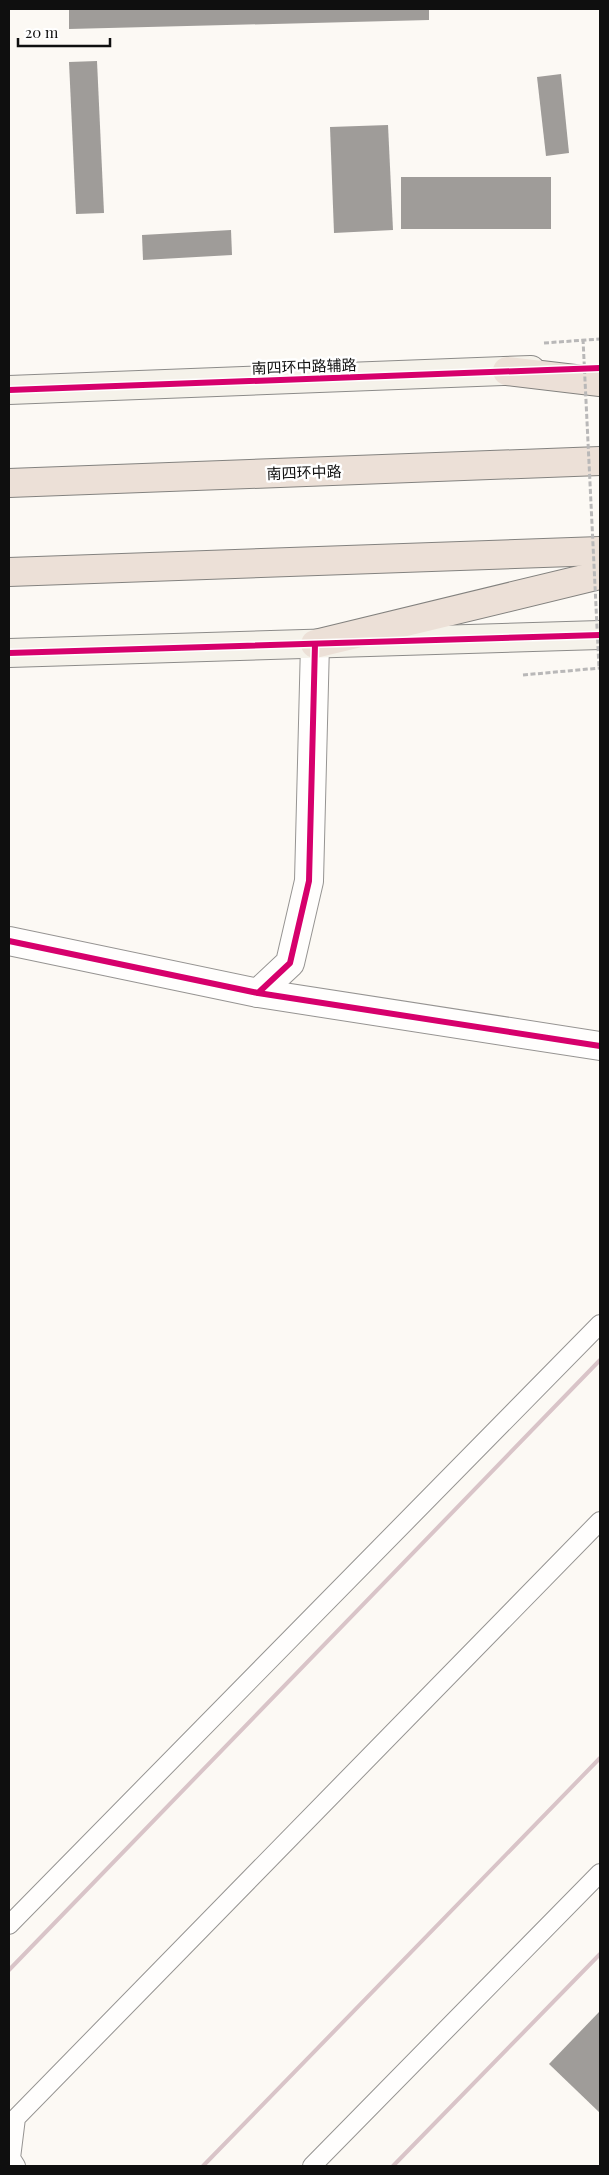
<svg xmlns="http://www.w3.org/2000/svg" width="609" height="2175" viewBox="0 0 609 2175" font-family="'Playfair Display','Noto Sans SC',serif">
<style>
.building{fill:#9f9c99}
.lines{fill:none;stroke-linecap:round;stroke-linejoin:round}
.service-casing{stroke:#969492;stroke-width:20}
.minor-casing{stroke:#969492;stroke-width:30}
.secondary-casing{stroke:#8c8b89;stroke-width:30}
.trunk-casing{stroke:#83827f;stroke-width:30}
.path{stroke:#b9b8b8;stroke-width:3;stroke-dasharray:5 2.5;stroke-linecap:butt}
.service{stroke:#fffefd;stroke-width:18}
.minor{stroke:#fffefd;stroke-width:28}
.secondary{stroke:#f5f2ea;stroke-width:28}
.trunk{stroke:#ece0d7;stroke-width:28}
.rail{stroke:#d9c4c8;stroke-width:4}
.path-bridge{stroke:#b9b8b8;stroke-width:3;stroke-dasharray:5 2.5;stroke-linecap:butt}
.cycleway-casing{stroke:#fff;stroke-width:9}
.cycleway{stroke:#d6006c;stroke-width:6}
.labels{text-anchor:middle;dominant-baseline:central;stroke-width:5;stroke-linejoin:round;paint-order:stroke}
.street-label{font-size:15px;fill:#0f0f0f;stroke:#fff}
</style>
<rect width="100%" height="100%" fill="#fcf9f4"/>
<g class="building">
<polygon points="69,9 429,9 429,20 69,29"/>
<polygon points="97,61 104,213 76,214 69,62"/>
<polygon points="561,74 569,153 546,156 537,77"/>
<polygon points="388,125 393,230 334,233 330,127"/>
<rect x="401" y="177" width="150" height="52"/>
<polygon points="231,230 232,255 143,260 142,235"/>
<polygon points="600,2011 600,2113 549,2064"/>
</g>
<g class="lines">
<defs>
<g id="service">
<polyline points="9,1925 600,1324"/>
<polyline points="16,2166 11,2158 16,2118 600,1521"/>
<polyline points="312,2166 600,1873"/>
</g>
<g id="minor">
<polyline points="9,941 258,993 290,963 309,881 315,644"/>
<polyline points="258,993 600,1046"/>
</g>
<g id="secondary">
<polyline points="9,390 531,370"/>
<polyline points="9,653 600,635"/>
</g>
<g id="trunk">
<polyline points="507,371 600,382"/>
<polyline points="9,483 600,461"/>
<polyline points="9,572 600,551"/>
<polyline points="315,644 600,575"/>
</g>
</defs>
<use href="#service" class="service-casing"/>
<use href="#minor" class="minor-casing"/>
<use href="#secondary" class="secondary-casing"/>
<use href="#trunk" class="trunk-casing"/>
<g class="path">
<polyline points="544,343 600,339"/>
<polyline points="523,675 600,668"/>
</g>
<use href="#service" class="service"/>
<use href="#minor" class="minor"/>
<use href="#secondary" class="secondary"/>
<use href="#trunk" class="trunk"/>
<g class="rail">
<polyline points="9,1970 600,1360"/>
<polyline points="203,2166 600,1758"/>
<polyline points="393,2166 600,1954"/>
</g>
<polyline class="path-bridge" points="583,339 599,668"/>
<defs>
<g id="cycleway">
<polyline points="9,390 600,368"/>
<polyline points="9,653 600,635"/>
<polyline points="9,941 258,993 290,963 309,881 315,644"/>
<polyline points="258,993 600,1046"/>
</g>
</defs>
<use href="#cycleway" class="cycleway-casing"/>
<use href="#cycleway" class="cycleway"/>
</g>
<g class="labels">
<g class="street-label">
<text transform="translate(304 366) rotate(-2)">南四环中路辅路</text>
<text transform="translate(304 472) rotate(-2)">南四环中路</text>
</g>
</g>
<rect width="609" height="2175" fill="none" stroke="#0f0f0f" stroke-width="20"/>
<path d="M18 38v8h92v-8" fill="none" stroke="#0f0f0f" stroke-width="2.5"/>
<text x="25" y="38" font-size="15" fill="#0f0f0f" stroke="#ffffff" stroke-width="4" paint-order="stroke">20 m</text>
</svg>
